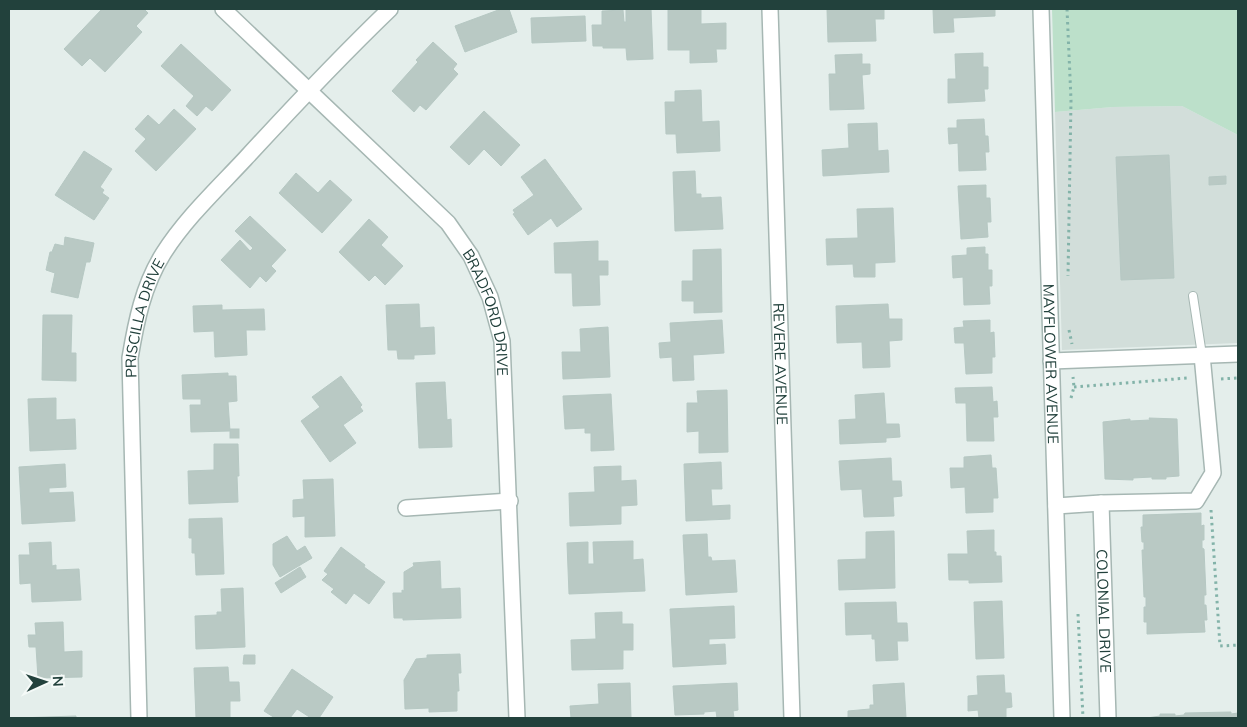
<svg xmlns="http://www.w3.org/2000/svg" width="1247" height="727" viewBox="0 0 1247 727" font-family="Mulish,sans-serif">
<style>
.built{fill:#d2deda}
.green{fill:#bce0ca}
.building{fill:#b9c9c4;stroke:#b6c8c3}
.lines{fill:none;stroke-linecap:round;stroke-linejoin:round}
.service-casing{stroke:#a6b7b3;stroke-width:10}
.minor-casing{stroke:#a6b7b3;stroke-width:18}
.path{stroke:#83b3a9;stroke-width:3;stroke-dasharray:2.5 4;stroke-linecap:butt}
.service{stroke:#fff;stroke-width:8}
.minor{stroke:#fff;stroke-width:15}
.labels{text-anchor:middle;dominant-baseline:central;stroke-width:4;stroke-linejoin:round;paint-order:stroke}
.street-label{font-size:15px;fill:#22413c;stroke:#f5faf8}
</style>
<rect width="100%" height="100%" fill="#e4eeeb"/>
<polygon class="built" points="1182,106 1238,135 1238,343 1062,350 1055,112 1113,107"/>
<polygon class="green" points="1052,9 1238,9 1238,135 1182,106 1113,107 1055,112"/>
<g class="building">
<polygon points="102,9 144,9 148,13 136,26 142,32 105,72 90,58 82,66 64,49"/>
<polygon points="501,9 509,9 517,32 465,52 455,26"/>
<polygon points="626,9 651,9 653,59 627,60 626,48 603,48 603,46 593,46 592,25 602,25 602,11 623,10 624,22 626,22"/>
<polygon points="668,9 701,9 701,24 726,23 726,49 716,49 717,62 690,63 690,50 668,50"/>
<polygon points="827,9 884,9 884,19 875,19 876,41 828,42"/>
<polygon points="933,9 995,9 995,16 953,18 954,32 934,33"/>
<polygon points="585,16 586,41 532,43 531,18"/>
<polygon points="433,42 457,64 453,69 458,74 426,110 420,105 414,112 392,91 418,62 416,60"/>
<polygon points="181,44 231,90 212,111 206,106 197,116 186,106 194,96 161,66"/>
<polygon points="983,53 983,67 988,67 988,89 984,89 985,101 948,103 948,79 956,79 955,54"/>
<polygon points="862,54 862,64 870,64 870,74 862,75 864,109 830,110 829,74 836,74 835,55"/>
<polygon points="701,90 702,122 719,121 720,151 677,153 676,134 666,134 665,102 675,102 675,91"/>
<polygon points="174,109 196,129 156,171 135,151 146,139 135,129 148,115 159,125"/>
<polygon points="484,111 520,145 501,166 484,149 469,165 450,147"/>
<polygon points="984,119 985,136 988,136 989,152 985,152 986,170 959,171 958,143 949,144 948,128 957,128 957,120"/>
<polygon points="877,123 878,151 888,150 889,172 823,176 822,150 849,148 848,124"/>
<polygon points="84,151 112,169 100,187 104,190 102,193 109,198 94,220 55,195"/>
<polygon points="1169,155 1174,278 1121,280 1116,157"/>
<polygon points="545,159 582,209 557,227 551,218 528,235 513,214 515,213 513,210 534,195 521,177"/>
<polygon points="695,171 696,194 701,194 701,198 721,197 723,229 675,231 673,172"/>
<polygon points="296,173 318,193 330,180 352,200 322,233 279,193"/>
<polygon points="1226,176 1226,184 1209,185 1209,177"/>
<polygon points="986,185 986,198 990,198 991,222 987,222 988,237 961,239 958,186"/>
<polygon points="893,208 895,262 875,263 875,277 854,277 853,264 827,265 826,239 858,238 857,209"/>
<polygon points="250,216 286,250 271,266 276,271 266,282 260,276 250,288 221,260 240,240 250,251 253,248 235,231"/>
<polygon points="369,219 388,237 381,245 403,266 385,285 375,275 369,281 339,252"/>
<polygon points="65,237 94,243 90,262 86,262 78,298 51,292 55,273 46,270 50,252 52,252 55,244 64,246"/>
<polygon points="598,241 598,261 608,261 608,275 599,275 600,305 573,306 572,273 555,273 554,243"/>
<polygon points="985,247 985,254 988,254 988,270 992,270 992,286 989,286 990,304 964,305 963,277 953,278 952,256 967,255 967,248"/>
<polygon points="721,249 722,312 694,313 694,301 682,301 682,281 693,281 693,250"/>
<polygon points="419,304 420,328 434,327 435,354 414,355 414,359 398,359 397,350 388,350 386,305"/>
<polygon points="888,304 889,319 902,319 902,340 889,341 890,367 863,368 862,342 837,343 836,306"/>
<polygon points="222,305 222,310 264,309 265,330 246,330 247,355 215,357 214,331 194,332 193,306"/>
<polygon points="43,315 72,315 71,353 76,353 76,381 42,380"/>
<polygon points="722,320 724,353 693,355 694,380 673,381 672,357 660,358 659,343 671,342 670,323"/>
<polygon points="990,320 990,333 994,332 995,357 992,357 992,373 966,374 964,343 955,343 954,328 964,327 963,321"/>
<polygon points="608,327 610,377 563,379 562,352 581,352 580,329"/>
<polygon points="228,373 228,376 236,376 237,401 228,402 230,431 191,432 190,405 201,405 201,399 183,399 182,375"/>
<polygon points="341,376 362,405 360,407 363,411 343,425 356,443 330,462 301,421 320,407 312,397"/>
<polygon points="445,382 447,420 451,419 452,447 419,448 416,383"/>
<polygon points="992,387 993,402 997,401 998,417 993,417 994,441 967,441 966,403 956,403 955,388"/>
<polygon points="727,390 728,452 699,453 699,431 687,432 687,403 698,403 697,391"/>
<polygon points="884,393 886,424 899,424 900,437 886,438 886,442 840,444 839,420 856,419 855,395"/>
<polygon points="611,394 614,450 591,451 591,433 585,433 585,428 565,429 563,396"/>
<polygon points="56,398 56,420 75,419 76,449 30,451 28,399"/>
<polygon points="1149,418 1177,419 1179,476 1166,477 1166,479 1152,479 1152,477 1133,478 1133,480 1105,479 1103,422 1130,419 1130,421 1150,420"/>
<rect x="230" y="429" width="9" height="9"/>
<polygon points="214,444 238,444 239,476 237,476 238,502 189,504 188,471 214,470"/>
<polygon points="991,455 992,468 996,468 998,498 993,498 993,512 966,513 965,487 951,488 950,468 964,468 964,457"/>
<polygon points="891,458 892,481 901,481 902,496 893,497 894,516 864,517 862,489 841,490 839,461"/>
<polygon points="721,462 722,489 711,489 712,506 730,505 730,519 686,521 684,464"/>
<polygon points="65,464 66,487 49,488 49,493 73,492 75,521 22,524 19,467"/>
<polygon points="621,466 621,481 636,480 637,505 621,506 621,524 570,526 569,493 595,492 594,467"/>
<polygon points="333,479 335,536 305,537 305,516 293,517 293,500 304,499 303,480"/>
<polygon points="1201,513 1201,526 1204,525 1204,540 1202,540 1202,548 1204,549 1206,595 1204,595 1204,605 1206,605 1207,620 1204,620 1205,632 1147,634 1147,622 1144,622 1144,607 1146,607 1146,597 1144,597 1142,550 1144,550 1144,542 1142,542 1141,527 1143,527 1143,515"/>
<polygon points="222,518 224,574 196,575 195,553 192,553 192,538 189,538 189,519"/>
<polygon points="994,530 994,552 996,552 996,556 1001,556 1002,582 969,583 969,580 949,580 948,554 968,554 967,531"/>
<polygon points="894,531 895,588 839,590 838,560 866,559 866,532"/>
<polygon points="707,534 708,557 711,557 712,561 735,560 737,592 686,595 683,535"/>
<polygon points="287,536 297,551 305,546 312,558 280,577 273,565 273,544"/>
<polygon points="633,541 633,560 643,559 645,591 569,594 567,543 588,542 588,564 594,564 593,542"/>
<polygon points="51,542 52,566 56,565 56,570 79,569 81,600 32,602 31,583 20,584 19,555 30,555 29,543"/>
<polygon points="341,547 365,565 364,567 385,582 369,604 354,593 346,604 331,592 334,589 322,580 328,574 324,571"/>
<polygon points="440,561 441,589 460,588 461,618 403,620 403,618 394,618 393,593 402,593 402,590 404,591 404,572 414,566 413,563"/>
<polygon points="300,567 306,577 281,593 275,583"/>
<polygon points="243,588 245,647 196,649 195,616 217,615 217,612 222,612 221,589"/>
<polygon points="1002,601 1004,658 976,659 974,602"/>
<polygon points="896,602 897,623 907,623 908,641 897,641 898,660 876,661 875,639 872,639 872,634 846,635 845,603"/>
<polygon points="734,606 735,638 709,639 709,645 725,644 726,664 673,667 670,609"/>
<polygon points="622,612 622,624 633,624 633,650 623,650 623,669 572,670 571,640 596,639 595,613"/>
<polygon points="63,622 64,652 82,651 82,677 38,678 36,647 29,647 28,635 36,635 35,623"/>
<polygon points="460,654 461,673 458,673 459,691 457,691 457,711 429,712 429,708 405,709 404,680 416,659 427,658 427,655"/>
<polygon points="244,655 255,655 255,664 243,664"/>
<polygon points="228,667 229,682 239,682 240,701 230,701 230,718 196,718 194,668"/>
<polygon points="292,669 333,697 319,718 311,718 297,709 290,718 275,718 264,711"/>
<polygon points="1004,675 1005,693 1011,693 1012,707 1006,708 1006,718 979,718 978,710 968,711 968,696 978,695 977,676"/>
<polygon points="630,683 631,718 571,718 570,706 599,704 598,684"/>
<polygon points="737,683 738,710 733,711 734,718 717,718 716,711 704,712 704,714 675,715 673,686"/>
<polygon points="904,683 906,718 848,718 848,711 870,709 870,705 874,705 873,685"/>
<polygon points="1231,712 1231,714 1238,713 1238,718 1147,718 1160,716 1160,714 1175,714 1175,716 1184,715 1185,713"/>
<polygon points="76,716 76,718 18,718"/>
</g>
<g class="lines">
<defs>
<polyline id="service" points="1193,296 1202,355"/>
<g id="minor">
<path id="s1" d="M 223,9 L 448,223 L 471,256 L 490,297 L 502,341 L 517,718"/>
<path id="s2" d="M 770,9 L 792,718"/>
<path id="s3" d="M 1041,9 L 1062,718"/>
<polyline points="1051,361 1238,354"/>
<path id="s4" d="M 1101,503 L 1108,718"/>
<polyline points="1056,506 1101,503 1196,501 1213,473 1202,355"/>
<polyline points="406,508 510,501"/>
<path id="s5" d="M 139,718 L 130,358 C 136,322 143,286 163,254 C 185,219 217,189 245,159 C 292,108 340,57 390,9"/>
</g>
</defs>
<use href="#service" class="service-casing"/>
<use href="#minor" class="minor-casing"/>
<g class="path">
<polyline points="1067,9 1071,100 1068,276"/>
<polyline points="1069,330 1072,344"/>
<polyline points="1221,379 1238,378"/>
<polyline points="1074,387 1188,378"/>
<polyline points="1071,398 1074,387 1073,377"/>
<polyline points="1211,510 1220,646 1238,645"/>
<polyline points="1078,614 1083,718"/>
</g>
<use href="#service" class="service"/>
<use href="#minor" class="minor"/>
</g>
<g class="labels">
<g class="street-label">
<text stroke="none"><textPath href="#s1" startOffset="410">BRADFORD DRIVE</textPath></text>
<text stroke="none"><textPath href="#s5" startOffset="402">PRISCILLA DRIVE</textPath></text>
<text stroke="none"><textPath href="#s2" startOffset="355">REVERE AVENUE</textPath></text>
<text stroke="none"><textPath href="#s3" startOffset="355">MAYFLOWER AVENUE</textPath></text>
<text stroke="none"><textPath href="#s4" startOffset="108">COLONIAL DRIVE</textPath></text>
</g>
</g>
<rect width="1247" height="727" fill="none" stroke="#22413c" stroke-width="20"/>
<g transform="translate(45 682) rotate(87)" stroke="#f5faf8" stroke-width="4" paint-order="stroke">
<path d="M0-4L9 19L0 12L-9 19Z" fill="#22413c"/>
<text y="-8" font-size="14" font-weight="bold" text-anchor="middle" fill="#22413c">N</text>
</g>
</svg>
